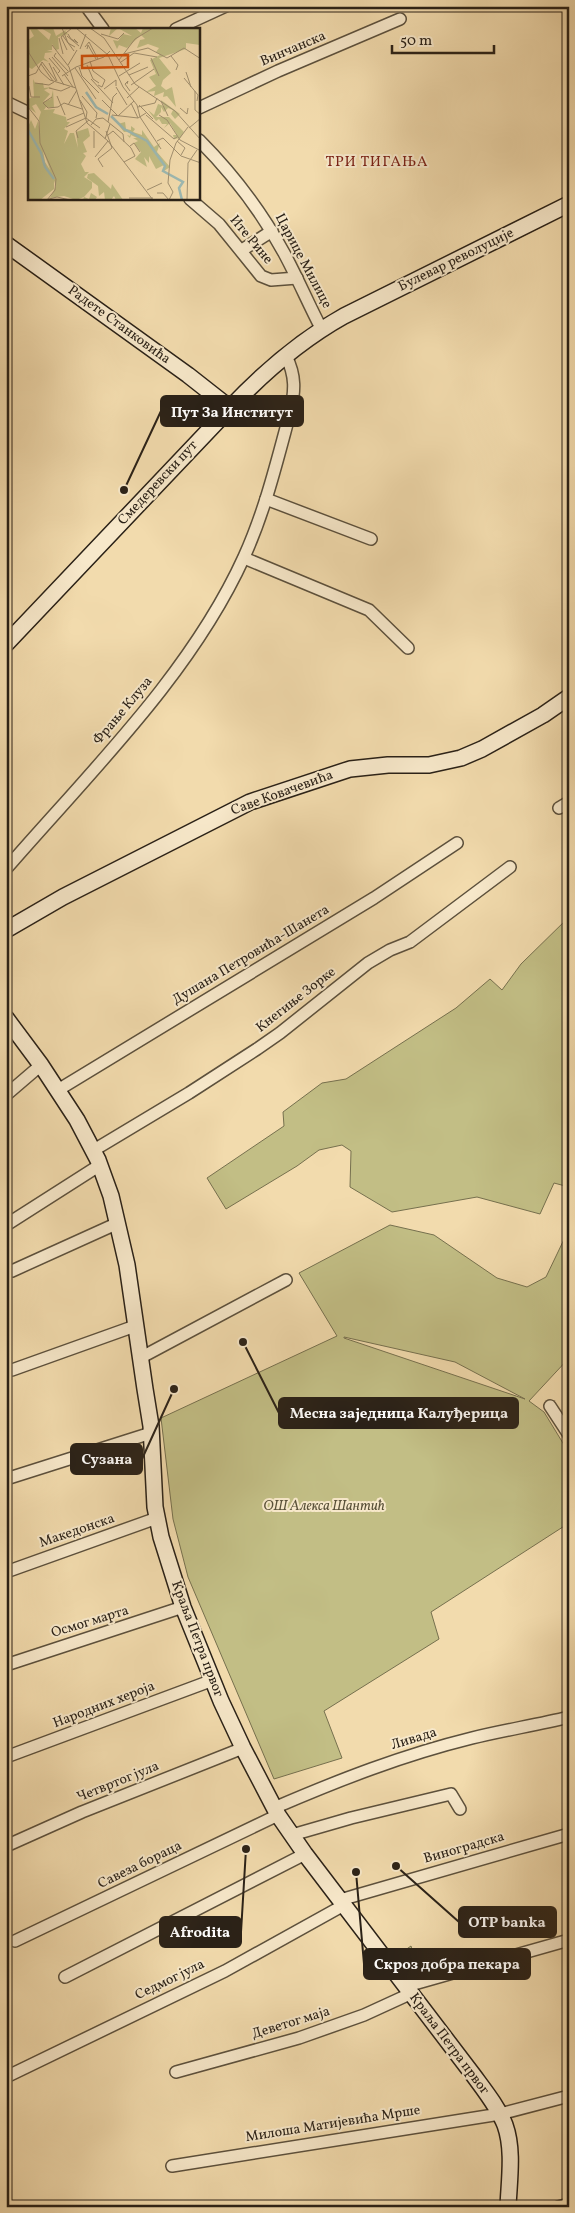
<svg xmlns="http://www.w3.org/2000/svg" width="575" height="2213" viewBox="0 0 575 2213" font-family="Vollkorn,serif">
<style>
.green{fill:#c2be85;stroke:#76704e;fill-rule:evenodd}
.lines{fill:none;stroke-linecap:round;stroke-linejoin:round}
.street-casing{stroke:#5c503c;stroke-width:14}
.secondary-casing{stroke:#2a2117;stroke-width:18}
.street{stroke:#f7e8ca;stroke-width:11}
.secondary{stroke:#f7e8ca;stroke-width:15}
.labels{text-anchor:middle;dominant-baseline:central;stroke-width:4;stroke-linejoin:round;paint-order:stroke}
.street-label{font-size:14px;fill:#2a2117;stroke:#f7e8ca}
.park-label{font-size:14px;font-style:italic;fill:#585038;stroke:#f7e8ca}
.neighbourhood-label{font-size:15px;letter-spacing:1px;fill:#7a1f14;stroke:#f7e8ca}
.inset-river{fill:none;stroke:#9db9b2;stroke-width:2.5}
.inset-road{fill:none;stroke:#a29171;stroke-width:1}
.view{fill:#d5530d;fill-opacity:0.15;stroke:#d5530d;stroke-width:2.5}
.inset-edge{fill:none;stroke:#2a2117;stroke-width:2.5}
.leader{fill:none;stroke:#2a2117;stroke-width:2}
.callout-dot{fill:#2a2117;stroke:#f7e8ca;stroke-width:2}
.callout{fill:#2a2117;stroke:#2a2117;stroke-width:2}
.callout-label{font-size:15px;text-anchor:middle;font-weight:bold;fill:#fff}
</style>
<rect width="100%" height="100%" fill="#f2dbad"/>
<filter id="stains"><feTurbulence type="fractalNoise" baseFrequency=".004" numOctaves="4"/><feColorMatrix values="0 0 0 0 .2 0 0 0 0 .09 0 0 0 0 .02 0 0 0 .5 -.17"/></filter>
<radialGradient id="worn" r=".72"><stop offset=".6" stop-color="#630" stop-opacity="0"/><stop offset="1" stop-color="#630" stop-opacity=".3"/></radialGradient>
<g class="green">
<polygon points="569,917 569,1187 554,1183 540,1214 477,1197 392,1212 350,1187 351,1151 342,1145 319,1150 297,1166 226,1209 207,1178 284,1126 283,1112 322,1083 346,1079 456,1008 490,979 502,990 521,964"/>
<path d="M 390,1225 L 434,1235 L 497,1278 L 527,1287 L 546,1277 L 569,1229 L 569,1358 L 529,1401 L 544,1412 L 569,1453 L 569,1523 L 431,1612 L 439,1639 L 324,1711 L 342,1758 L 274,1779 L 188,1577 L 173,1519 L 161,1418 L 337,1336 L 299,1273 ZM 344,1337 L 455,1362 L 525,1399 L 344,1338 Z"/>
<polygon points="411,1946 419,1973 410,1977 395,1957"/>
</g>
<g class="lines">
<defs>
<g id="street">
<polyline points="86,6 103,29"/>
<polyline points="176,29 226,6"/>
<polyline points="6,102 29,113"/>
<polyline points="199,108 278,71 400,19"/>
<path d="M 199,140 C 232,173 261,211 284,253 C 297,277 308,303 321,328"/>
<polyline points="190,199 219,224 261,276 271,280 297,278"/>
<polyline points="242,250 272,231"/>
<polyline points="266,499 371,539"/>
<polyline points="244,558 369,610 408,648"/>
<polyline points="559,808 569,802"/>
<path d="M 6,869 C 90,772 191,674 244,557 C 265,511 277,461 290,413 C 295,391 296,376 286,356"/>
<polyline points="58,1090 374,898 457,843"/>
<polyline points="6,1095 41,1065"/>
<polyline points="94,1150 189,1093 257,1049 280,1033 368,963 390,950 410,942 510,867"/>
<polyline points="6,1225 100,1165"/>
<polyline points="12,1271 118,1223"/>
<polyline points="140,1358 286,1280"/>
<polyline points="12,1370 135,1326"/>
<polyline points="550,1406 569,1435"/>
<polyline points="6,1479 151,1433"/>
<polyline points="6,1572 157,1518"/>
<polyline points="6,1665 183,1607"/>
<polyline points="6,1757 213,1680"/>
<path d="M 274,1808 C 339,1780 403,1755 472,1738 C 504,1730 537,1725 569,1717"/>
<polyline points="292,1835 351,1818 451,1794 460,1809"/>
<polyline points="6,1846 82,1812 243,1748"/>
<polyline points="340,1900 569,1834"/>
<polyline points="15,1941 278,1815"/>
<polyline points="65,1977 305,1854"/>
<polyline points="407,1986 569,1940"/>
<polyline points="176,2072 299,2038 364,2015 412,1993"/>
<polyline points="6,2077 225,1971 344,1905"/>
<polyline points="172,2166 500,2114 569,2096"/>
<polyline points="558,2207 569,2204"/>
</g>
<g id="secondary">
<polyline points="6,244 188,375 230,408"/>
<path d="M 6,644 L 230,408 C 264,372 301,340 344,316 L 569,204"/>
<polyline points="6,930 63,897 250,802 350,769 388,765 429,765 461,758 482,749 543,715 569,697"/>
<path d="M 6,1018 L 41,1065 L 77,1120 L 98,1160 L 111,1196 L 127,1265 L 145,1389 L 151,1426 L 155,1507 L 161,1537 L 183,1607 L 221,1701 L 243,1748 L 278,1815 L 305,1854 L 474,2076 C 485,2091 498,2107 505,2125 C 514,2150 509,2181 508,2207"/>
</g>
</defs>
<use href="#street" class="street-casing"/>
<use href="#secondary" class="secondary-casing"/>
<use href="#street" class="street"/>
<use href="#secondary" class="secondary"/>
</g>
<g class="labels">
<g class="street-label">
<text transform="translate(293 49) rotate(-23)">Винчанска</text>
<text transform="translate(251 240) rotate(50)">Ите Рине</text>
<text transform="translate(456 260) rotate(-26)">Булевар револуције</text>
<text transform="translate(303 261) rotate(62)">Царице Милице</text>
<text transform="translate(119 325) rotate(36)">Радете Станковића</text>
<text transform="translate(158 483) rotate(-47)">Смедеревски пут</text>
<text transform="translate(123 711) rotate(-50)">Фрање Клуза</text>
<text transform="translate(282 793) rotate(-20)">Саве Ковачевића</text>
<text transform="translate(251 955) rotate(-31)">Душана Петровића-Шанета</text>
<text transform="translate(296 1000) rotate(-38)">Кнегиње Зорке</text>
<text transform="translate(77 1531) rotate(-19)">Македонска</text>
<text transform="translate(90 1622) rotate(-17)">Осмог марта</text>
<text transform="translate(197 1639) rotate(69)">Краља Петра првог</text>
<text transform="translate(104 1705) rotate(-21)">Народних хероја</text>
<text transform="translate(414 1739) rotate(-17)">Ливада</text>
<text transform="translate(118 1782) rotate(-22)">Четвртог јула</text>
<text transform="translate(464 1848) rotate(-16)">Виноградска</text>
<text transform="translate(140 1865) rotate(-26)">Савеза бораца</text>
<text transform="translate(170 1980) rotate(-26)">Седмог јула</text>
<text transform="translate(291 2023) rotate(-17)">Деветог маја</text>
<text transform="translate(449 2044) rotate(53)">Краља Петра првог</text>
<text transform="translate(333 2124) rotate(-9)">Милоша Матијевића Мрше</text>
</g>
<g class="park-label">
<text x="324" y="1506">ОШ Алекса Шантић</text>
</g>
<g class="neighbourhood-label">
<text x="377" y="162">ТРИ ТИГАЊА</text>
</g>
</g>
<g transform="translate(28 28)">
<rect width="172" height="172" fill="#f2dbad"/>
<path d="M 8,0 L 21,12 L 23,6 L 13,0 L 25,0 L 28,8 L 41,0 L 37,3 L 40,6 L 30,9 L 31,21 L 28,22 L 24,16 L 24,22 L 19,22 L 25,24 L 17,25 L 16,30 L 21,34 L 15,32 L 4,41 L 0,39 L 0,12 L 6,8 L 2,1 ZM 83,0 L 107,0 L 113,5 L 115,0 L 172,0 L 172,17 L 158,15 L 158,21 L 131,30 L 143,45 L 135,52 L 133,58 L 138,62 L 144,59 L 148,79 L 139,68 L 135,69 L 136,64 L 126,68 L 127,63 L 118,64 L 128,58 L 121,49 L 128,46 L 122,32 L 132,27 L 128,24 L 131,20 L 120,16 L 109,20 L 112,12 L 117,11 L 113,7 L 99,20 L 91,17 L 89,21 L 85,12 L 90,13 L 95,6 L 104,8 L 90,0 L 81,8 ZM 5,51 L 7,55 L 15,55 L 16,60 L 24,59 L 16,62 L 22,66 L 15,74 L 23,71 L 25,62 L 26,80 L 18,79 L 16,82 L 27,81 L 25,85 L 38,89 L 39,94 L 42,94 L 36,101 L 40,103 L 36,116 L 42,105 L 46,105 L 50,120 L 48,104 L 60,100 L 62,108 L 55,114 L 59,124 L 55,125 L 58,128 L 53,136 L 57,144 L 61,144 L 56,149 L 64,154 L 64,160 L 56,169 L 61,171 L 63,165 L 69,169 L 67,172 L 55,172 L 56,169 L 48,172 L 36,168 L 22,170 L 28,158 L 13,117 L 11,90 L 13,84 L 8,76 L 4,78 L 8,85 L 0,79 L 0,71 L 6,69 ZM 133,72 L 152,86 L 147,91 L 143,86 L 145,82 L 140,80 L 136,84 L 133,79 L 133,84 L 128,89 L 141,89 L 156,104 L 152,110 L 146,111 L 145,107 L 149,107 L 142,95 L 136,100 L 139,96 L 134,96 L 131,91 L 128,93 L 120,82 L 126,87 L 130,76 L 136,78 ZM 3,92 L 7,101 L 10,93 L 17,134 L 26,148 L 26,161 L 12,172 L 0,172 L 0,99 ZM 97,94 L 98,101 L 103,102 L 103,98 L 107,101 L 105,104 L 114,107 L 114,102 L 126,119 L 132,115 L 129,124 L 142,139 L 136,143 L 136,137 L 128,141 L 121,128 L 121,135 L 116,129 L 119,139 L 107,131 L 113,124 L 106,115 L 110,113 L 105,110 L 109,110 L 103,107 L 102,110 L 99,107 L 102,108 L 103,103 L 96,104 L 90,96 ZM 66,145 L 83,161 L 84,156 L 95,172 L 88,172 L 86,168 L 83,172 L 77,172 L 76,164 L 71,168 L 70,158 L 59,150 L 60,146 Z" fill="#c2be85"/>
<path class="inset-river" d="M 58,64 L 68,79 L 80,86M 83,88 L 96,101 L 119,113 L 137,138 L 135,143 L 155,154 L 151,160 L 154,172M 0,102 L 13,125 L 17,139 L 26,151"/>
<path class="inset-road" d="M 34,0 L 40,15 L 47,19M 48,0 L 80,27 L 95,59 L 109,77 L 112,89 L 133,121M 62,0 L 76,10 L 107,56 L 147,83 L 173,112M 40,6 L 43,11 L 50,15 L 46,11M 73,6 L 90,11 L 96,5M 35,8 L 46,23M 39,8 L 51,18M 31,10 L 35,26M 0,11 L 1,25 L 13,44 L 22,52 L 48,60M 24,17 L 41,39 L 59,95 L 80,113 L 125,172M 57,19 L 61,14 L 70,31M 52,21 L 58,6M 59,21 L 60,17 L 68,31M 39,22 L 33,9 L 44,0M 28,25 L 26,28 L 40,43M 96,26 L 120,20 L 139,30 L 156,20 L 173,31M 143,28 L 150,37 L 148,42M 24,29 L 40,48M 21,30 L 32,43 L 30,45M 123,30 L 131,48M 91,32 L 107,11 L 125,0M 62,33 L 65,43 L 77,52 L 74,59 L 70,57M 93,34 L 106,25 L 129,29M 21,35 L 29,53M 13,36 L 25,53M 40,37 L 49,22M 59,37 L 65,51 L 71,55M 25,39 L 36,57M 51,39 L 54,48 L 71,65M 47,40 L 68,71M 158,44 L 163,59M 36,46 L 45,59M 101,47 L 120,39M 0,48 L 8,45 L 14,34 L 28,53M 34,48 L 48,39 L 76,29 L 82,23M 91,48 L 112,35M 156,50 L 170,67 L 169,73M 63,51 L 85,75M 7,55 L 21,57 L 26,54M 99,56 L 100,53 L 97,56 L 102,63M 103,57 L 126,41M 1,58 L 3,69 L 12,69M 88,59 L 99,77M 21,60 L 33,63 L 42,59M 76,61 L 88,52 L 88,58M 167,63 L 167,82 L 173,87M 29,68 L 37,87M 54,68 L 69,85 L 68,90M 99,70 L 111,59M 52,72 L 59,84 L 58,90M 74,72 L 90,88M 133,73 L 140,88M 103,75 L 110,90M 40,77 L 49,62M 111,77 L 125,91M 0,79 L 11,93 L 12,115 L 28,151 L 27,162 L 19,172M 110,79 L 127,75 L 129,70M 20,80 L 30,79 L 36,75 L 54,81M 20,80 L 15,75 L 24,69M 152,80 L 159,86 L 160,80M 84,87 L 110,90 L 118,85M 118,87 L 146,111 L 149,109M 131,87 L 139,92 L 152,112 L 173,123M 90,88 L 106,73M 58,90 L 72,100M 39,92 L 56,85M 80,94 L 85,69 L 89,65M 63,97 L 68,91 L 75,90 L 95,106 L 96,114M 38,99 L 58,90M 161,100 L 173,90M 66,103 L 66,120M 78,103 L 84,120M 80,107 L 85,103 L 103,120 L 107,128 L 96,134M 50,110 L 48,103 L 61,92M 77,111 L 82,96M 129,113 L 135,110 L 153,128 L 173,135M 149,113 L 157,120 L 153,127M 102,118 L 106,115 L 112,124M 67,129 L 80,113M 75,139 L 70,131 L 84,120M 119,162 L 134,155M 129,165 L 135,165 L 141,172M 101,170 L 125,170M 17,172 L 29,169 L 42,172M 141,172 L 145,164 L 140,155 L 142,132 L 148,115 L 160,99M 159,172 L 160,135 L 169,122"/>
<path class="view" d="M 100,27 L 100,39 L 54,40 L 54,28 Z"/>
<rect width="172" height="172" class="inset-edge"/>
</g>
<path class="leader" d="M124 490L161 411M243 1342L279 1413M174 1389L142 1459M396 1866L459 1922M246 1849L241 1932M356 1872L364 1964"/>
<g class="callout-dot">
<circle cx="124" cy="490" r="5"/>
<circle cx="243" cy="1342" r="5"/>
<circle cx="174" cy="1389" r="5"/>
<circle cx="396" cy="1866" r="5"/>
<circle cx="246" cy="1849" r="5"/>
<circle cx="356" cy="1872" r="5"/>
</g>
<g class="callout">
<rect x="161" y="396" width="142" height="30" rx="5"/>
<rect x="279" y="1398" width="239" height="30" rx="5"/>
<rect x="71" y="1444" width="71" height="30" rx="5"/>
<rect x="459" y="1907" width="97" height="30" rx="5"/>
<rect x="160" y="1917" width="81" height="30" rx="5"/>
<rect x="364" y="1949" width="166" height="30" rx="5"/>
</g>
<g class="callout-label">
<text x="232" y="417">Пут За Институт</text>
<text x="399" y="1418">Месна заједница Калуђерица</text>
<text x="107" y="1464">Сузана</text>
<text x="507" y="1927">OTP banka</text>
<text x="200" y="1937">Afrodita</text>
<text x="447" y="1969">Скроз добра пекара</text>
</g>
<rect width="575" height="2213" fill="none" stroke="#f2dbad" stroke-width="25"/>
<rect x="8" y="8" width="560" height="2198" fill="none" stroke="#2a2117" stroke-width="2.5"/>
<rect x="12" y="12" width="550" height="2188" fill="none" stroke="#2a2117"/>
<path d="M392 45v8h102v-8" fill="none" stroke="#2a2117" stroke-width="2.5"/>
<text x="400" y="45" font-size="15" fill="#2a2117" stroke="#f7e8ca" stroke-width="4" paint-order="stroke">50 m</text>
<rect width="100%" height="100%" filter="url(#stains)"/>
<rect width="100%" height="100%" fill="url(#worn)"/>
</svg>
